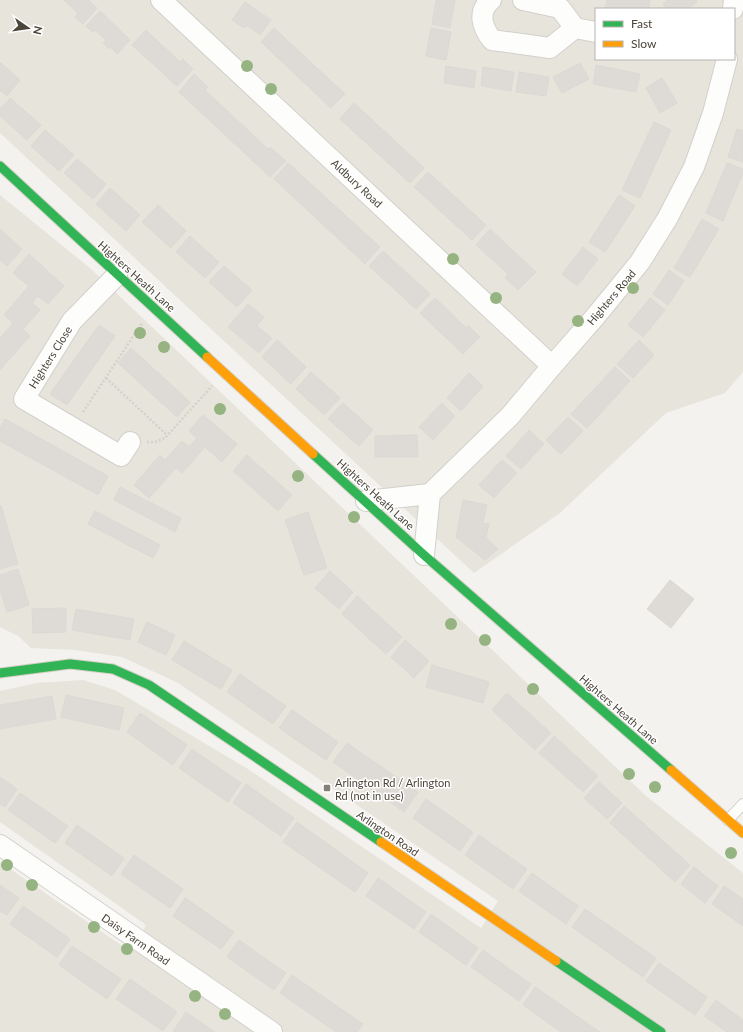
<svg xmlns="http://www.w3.org/2000/svg" width="743" height="1032" viewBox="0 0 743 1032" font-family="Lato,sans-serif">
<style>
.residential{fill:#e7e4dc;fill-rule:evenodd}
.building{fill:#dedbd6;stroke:#dcd9d4}
.lines{fill:none;stroke-linecap:round;stroke-linejoin:round}
.lane-casing{stroke:#d2d0cb;stroke-width:12}
.street-casing{stroke:#d2d0cb;stroke-width:22}
.fast-casing{stroke:#d3cfc5;stroke-width:11}
.slow-casing{stroke:#d3cfc5;stroke-width:11}
.path{stroke:#d3d2cc;stroke-width:2.5;stroke-dasharray:2 2;stroke-linecap:butt}
.lane{stroke:#fdfdfc;stroke-width:10}
.street{stroke:#fdfdfc;stroke-width:20}
.fast{stroke:#30b455;stroke-width:9}
.slow{stroke:#ff9f0a;stroke-width:9}
.tree{fill:#96b382}
.poi-dot{fill:#868178;stroke:#fff;stroke-width:1.5}
.labels{text-anchor:middle;dominant-baseline:central;stroke-width:3;stroke-linejoin:round;paint-order:stroke}
.street-label{font-size:11px;fill:#4b4439;stroke:#fff}
.poi-label{font-size:11px;fill:#4b4439;stroke:#fff;text-anchor:start}
</style>
<rect width="100%" height="100%" fill="#f4f2ee"/>
<g class="residential">
<path d="M 0,0 L 743,0 L 743,372 L 725,393 L 666,413 L 560,513 L 474,573 L 0,133 ZM 596,9 L 734,9 L 734,59 L 596,59 Z"/>
<polygon points="0,195 90,268 645,795 743,873 743,1032 0,1032 0,862 131,952 146,925 0,822 0,691 36,683 83,680 115,690 248,769 481,928 498,901 178,683 122,657 75,650 31,648 18,636 0,627"/>
</g>
<g class="building">
<polygon points="64,0 89,0 97,8 83,24 75,17 78,13"/>
<polygon points="436,0 455,0 450,28 432,24"/>
<polygon points="607,0 650,0 649,9 605,9"/>
<polygon points="667,0 696,0 697,2 687,9 667,9 663,4"/>
<polygon points="245,2 271,20 260,35 246,25 244,28 232,20"/>
<polygon points="100,11 130,40 117,54 111,47 109,49 103,43 106,40 95,30 93,32 86,26"/>
<polygon points="274,28 345,94 331,108 261,42"/>
<polygon points="431,28 451,32 446,60 426,56"/>
<polygon points="146,30 180,62 183,59 193,69 177,86 132,45"/>
<polygon points="0,62 20,80 7,96 0,90"/>
<polygon points="580,63 589,79 562,93 553,77"/>
<polygon points="596,65 640,74 636,92 593,84"/>
<polygon points="446,66 476,71 474,88 444,83"/>
<polygon points="483,67 514,72 511,91 481,86"/>
<polygon points="519,72 549,77 546,96 516,92"/>
<polygon points="194,74 208,87 205,90 268,149 270,147 286,161 270,177 179,92"/>
<polygon points="662,78 677,103 660,113 646,88"/>
<polygon points="10,98 41,125 27,140 0,116 0,109"/>
<polygon points="354,103 424,168 410,183 340,119"/>
<polygon points="654,122 671,130 640,198 622,190"/>
<polygon points="737,129 743,131 743,162 728,157"/>
<polygon points="45,130 74,155 59,171 31,146"/>
<polygon points="77,159 106,184 93,199 64,173"/>
<polygon points="288,163 380,247 365,264 274,179"/>
<polygon points="727,163 743,169 743,173 723,221 706,213"/>
<polygon points="428,172 486,225 472,240 414,187"/>
<polygon points="110,188 140,215 126,231 96,204"/>
<polygon points="619,195 635,206 605,252 589,242"/>
<polygon points="158,205 186,231 171,248 142,222"/>
<polygon points="702,219 719,229 690,277 674,268"/>
<polygon points="0,229 22,249 7,266 0,260"/>
<polygon points="490,229 536,272 518,290 505,278 508,274 476,245"/>
<polygon points="190,236 219,262 205,278 176,252"/>
<polygon points="583,247 598,259 577,286 562,274"/>
<polygon points="383,251 430,294 416,309 369,266"/>
<polygon points="29,254 64,286 48,304 38,296 32,303 40,310 23,329 30,336 0,370 0,338 13,323 4,315 29,286 13,273"/>
<polygon points="224,266 252,290 237,307 209,282"/>
<polygon points="669,270 684,281 668,305 653,294"/>
<polygon points="435,298 466,328 469,326 480,337 463,354 420,313"/>
<polygon points="650,298 665,310 643,337 628,325"/>
<polygon points="248,304 264,317 257,326 272,338 259,353 228,327"/>
<polygon points="99,325 115,336 67,405 50,394"/>
<polygon points="277,340 306,367 291,384 262,357"/>
<polygon points="639,340 654,355 633,378 617,364"/>
<polygon points="131,348 190,402 177,417 118,363"/>
<polygon points="615,367 630,381 587,428 571,414"/>
<polygon points="311,372 340,398 324,415 296,389"/>
<polygon points="469,373 483,386 461,411 447,398"/>
<polygon points="343,403 373,430 359,446 328,419"/>
<polygon points="442,403 455,416 433,440 419,427"/>
<polygon points="203,415 237,444 222,462 205,447 182,473 176,468 149,498 134,485 160,455 165,460 182,441 189,447 197,438 189,431"/>
<polygon points="568,417 583,431 561,454 546,440"/>
<polygon points="5,419 108,476 98,495 0,441 0,428"/>
<polygon points="529,430 544,444 521,469 506,456"/>
<polygon points="417,435 418,457 375,457 375,436"/>
<polygon points="247,455 292,495 278,511 233,471"/>
<polygon points="502,460 517,473 494,498 479,485"/>
<polygon points="120,487 181,518 175,532 114,500"/>
<polygon points="463,500 487,505 483,523 489,524 486,537 498,549 485,560 456,537"/>
<polygon points="1,505 18,564 0,569 0,506"/>
<polygon points="95,511 160,545 153,558 88,524"/>
<polygon points="308,512 327,568 304,575 285,520"/>
<polygon points="18,569 29,605 7,612 0,590 0,575"/>
<polygon points="330,571 353,592 339,609 315,588"/>
<polygon points="670,580 694,599 671,628 647,609"/>
<polygon points="357,596 402,637 386,654 342,614"/>
<polygon points="66,608 66,632 33,633 32,609"/>
<polygon points="76,609 134,619 130,640 72,630"/>
<polygon points="147,622 175,635 166,655 138,642"/>
<polygon points="405,640 429,661 414,678 391,657"/>
<polygon points="184,641 232,670 221,689 172,660"/>
<polygon points="432,665 489,682 483,703 426,687"/>
<polygon points="240,674 286,706 273,724 227,692"/>
<polygon points="507,693 551,733 535,750 492,710"/>
<polygon points="66,695 124,708 119,730 61,717"/>
<polygon points="52,696 56,719 0,729 0,705"/>
<polygon points="292,710 338,742 326,760 279,728"/>
<polygon points="140,713 187,745 173,765 127,732"/>
<polygon points="554,736 598,776 583,792 539,753"/>
<polygon points="347,743 418,792 404,812 333,762"/>
<polygon points="192,749 241,783 228,802 179,768"/>
<polygon points="0,777 17,789 5,807 0,804"/>
<polygon points="599,782 622,803 607,819 584,798"/>
<polygon points="246,784 294,818 281,836 233,803"/>
<polygon points="20,793 68,826 55,843 8,810"/>
<polygon points="426,799 473,832 460,851 413,818"/>
<polygon points="624,806 690,865 675,882 610,823"/>
<polygon points="297,822 368,873 355,892 283,842"/>
<polygon points="77,825 124,858 112,876 65,843"/>
<polygon points="479,835 527,869 513,889 465,855"/>
<polygon points="134,855 183,889 170,908 121,874"/>
<polygon points="694,867 718,886 705,903 681,884"/>
<polygon points="532,873 578,906 566,924 519,891"/>
<polygon points="378,878 426,912 414,929 366,896"/>
<polygon points="0,885 19,898 7,915 0,911"/>
<polygon points="724,886 743,899 743,926 712,904"/>
<polygon points="185,898 234,932 221,949 173,916"/>
<polygon points="23,906 70,939 57,957 10,924"/>
<polygon points="585,909 656,958 643,977 572,927"/>
<polygon points="431,914 478,948 466,965 419,932"/>
<polygon points="239,940 286,973 274,990 227,957"/>
<polygon points="72,946 121,979 107,999 59,965"/>
<polygon points="483,950 531,984 519,1001 471,967"/>
<polygon points="659,963 707,997 695,1015 646,981"/>
<polygon points="292,975 363,1024 357,1032 336,1032 280,993"/>
<polygon points="130,979 177,1012 163,1031 116,999"/>
<polygon points="535,987 600,1032 561,1032 523,1005"/>
<polygon points="716,1000 743,1020 743,1032 727,1032 704,1016"/>
<polygon points="186,1012 215,1032 175,1032 173,1031"/>
</g>
<g class="lines">
<defs>
<polyline id="lane" points="728,820 743,804"/>
<g id="street">
<polyline points="161,0 552,366"/>
<path d="M 491,0 C 477,12 482,27 492,40 L 550,48 L 575,28"/>
<polyline points="523,0 560,8 575,28 596,32"/>
<polyline points="733,9 734,0"/>
<polyline points="117,275 72,321 24,399 121,456 130,442"/>
<polyline points="366,501 430,494"/>
<polyline points="424,555 430,494 510,416 552,366 595,317 640,262 667,219 694,167 713,113 727,59"/>
<polyline points="0,845 272,1032"/>
</g>
<g id="fast">
<polyline points="0,166 207,357"/>
<polyline points="313,454 424,555 671,770"/>
<polyline points="0,673 70,664 113,669 149,685 381,842"/>
<polyline points="556,961 661,1032"/>
</g>
<g id="slow">
<polyline points="207,357 313,454"/>
<polyline points="671,770 743,833"/>
<polyline points="381,842 556,961"/>
</g>
</defs>
<use href="#lane" class="lane-casing"/>
<use href="#street" class="street-casing"/>
<use href="#fast" class="fast-casing"/>
<use href="#slow" class="slow-casing"/>
<g class="path">
<polyline points="106,378 167,435"/>
<polyline points="83,412 142,323"/>
<polyline points="147,442 155,442 165,438 212,386"/>
</g>
<use href="#lane" class="lane"/>
<use href="#street" class="street"/>
<use href="#fast" class="fast"/>
<use href="#slow" class="slow"/>
</g>
<g class="tree">
<circle cx="247" cy="66" r="6"/>
<circle cx="271" cy="89" r="6"/>
<circle cx="453" cy="259" r="6"/>
<circle cx="633" cy="288" r="6"/>
<circle cx="496" cy="298" r="6"/>
<circle cx="578" cy="321" r="6"/>
<circle cx="140" cy="333" r="6"/>
<circle cx="164" cy="347" r="6"/>
<circle cx="220" cy="409" r="6"/>
<circle cx="298" cy="476" r="6"/>
<circle cx="354" cy="517" r="6"/>
<circle cx="451" cy="624" r="6"/>
<circle cx="485" cy="640" r="6"/>
<circle cx="533" cy="689" r="6"/>
<circle cx="629" cy="774" r="6"/>
<circle cx="655" cy="787" r="6"/>
<circle cx="731" cy="853" r="6"/>
<circle cx="7" cy="865" r="6"/>
<circle cx="32" cy="885" r="6"/>
<circle cx="94" cy="927" r="6"/>
<circle cx="127" cy="949" r="6"/>
<circle cx="195" cy="996" r="6"/>
<circle cx="225" cy="1014" r="6"/>
</g>
<rect class="poi-dot" x="323" y="784" width="8" height="8" rx="2"/>
<g class="labels">
<g class="street-label">
<text transform="translate(357 183) rotate(43)">Aldbury Road</text>
<text transform="translate(137 276) rotate(42)">Highters Heath Lane</text>
<text transform="translate(611 297) rotate(-50)">Highters Road</text>
<text transform="translate(50 357) rotate(-58)">Highters Close</text>
<text transform="translate(376 494) rotate(42)">Highters Heath Lane</text>
<text transform="translate(619 709) rotate(41)">Highters Heath Lane</text>
<text transform="translate(388 833) rotate(34)">Arlington Road</text>
<text transform="translate(136 939) rotate(35)">Daisy Farm Road</text>
</g>
<g class="poi-label">
<text x="335" y="782">Arlington Rd / Arlington<tspan x="335" dy="13">Rd (not in use)</tspan></text>
</g>
</g>
<rect x="595" y="8" width="140" height="52" fill="#ffffff" stroke="#b7b4b0"/>
<rect x="603" y="21" width="20" height="6" fill="#30b455" stroke="#b7b4b0"/>
<text x="631" y="28" font-size="12" fill="#4b4439">Fast</text>
<rect x="603" y="41" width="20" height="6" fill="#ff9f0a" stroke="#b7b4b0"/>
<text x="631" y="48" font-size="12" fill="#4b4439">Slow</text>
<g transform="translate(28 28) rotate(103)" stroke="#ffffff" stroke-width="3" paint-order="stroke">
<path d="M0-3L7 15L0 10L-7 15Z" fill="#4b4439"/>
<text y="-6" font-size="11" font-weight="bold" text-anchor="middle" fill="#4b4439">N</text>
</g>
</svg>
